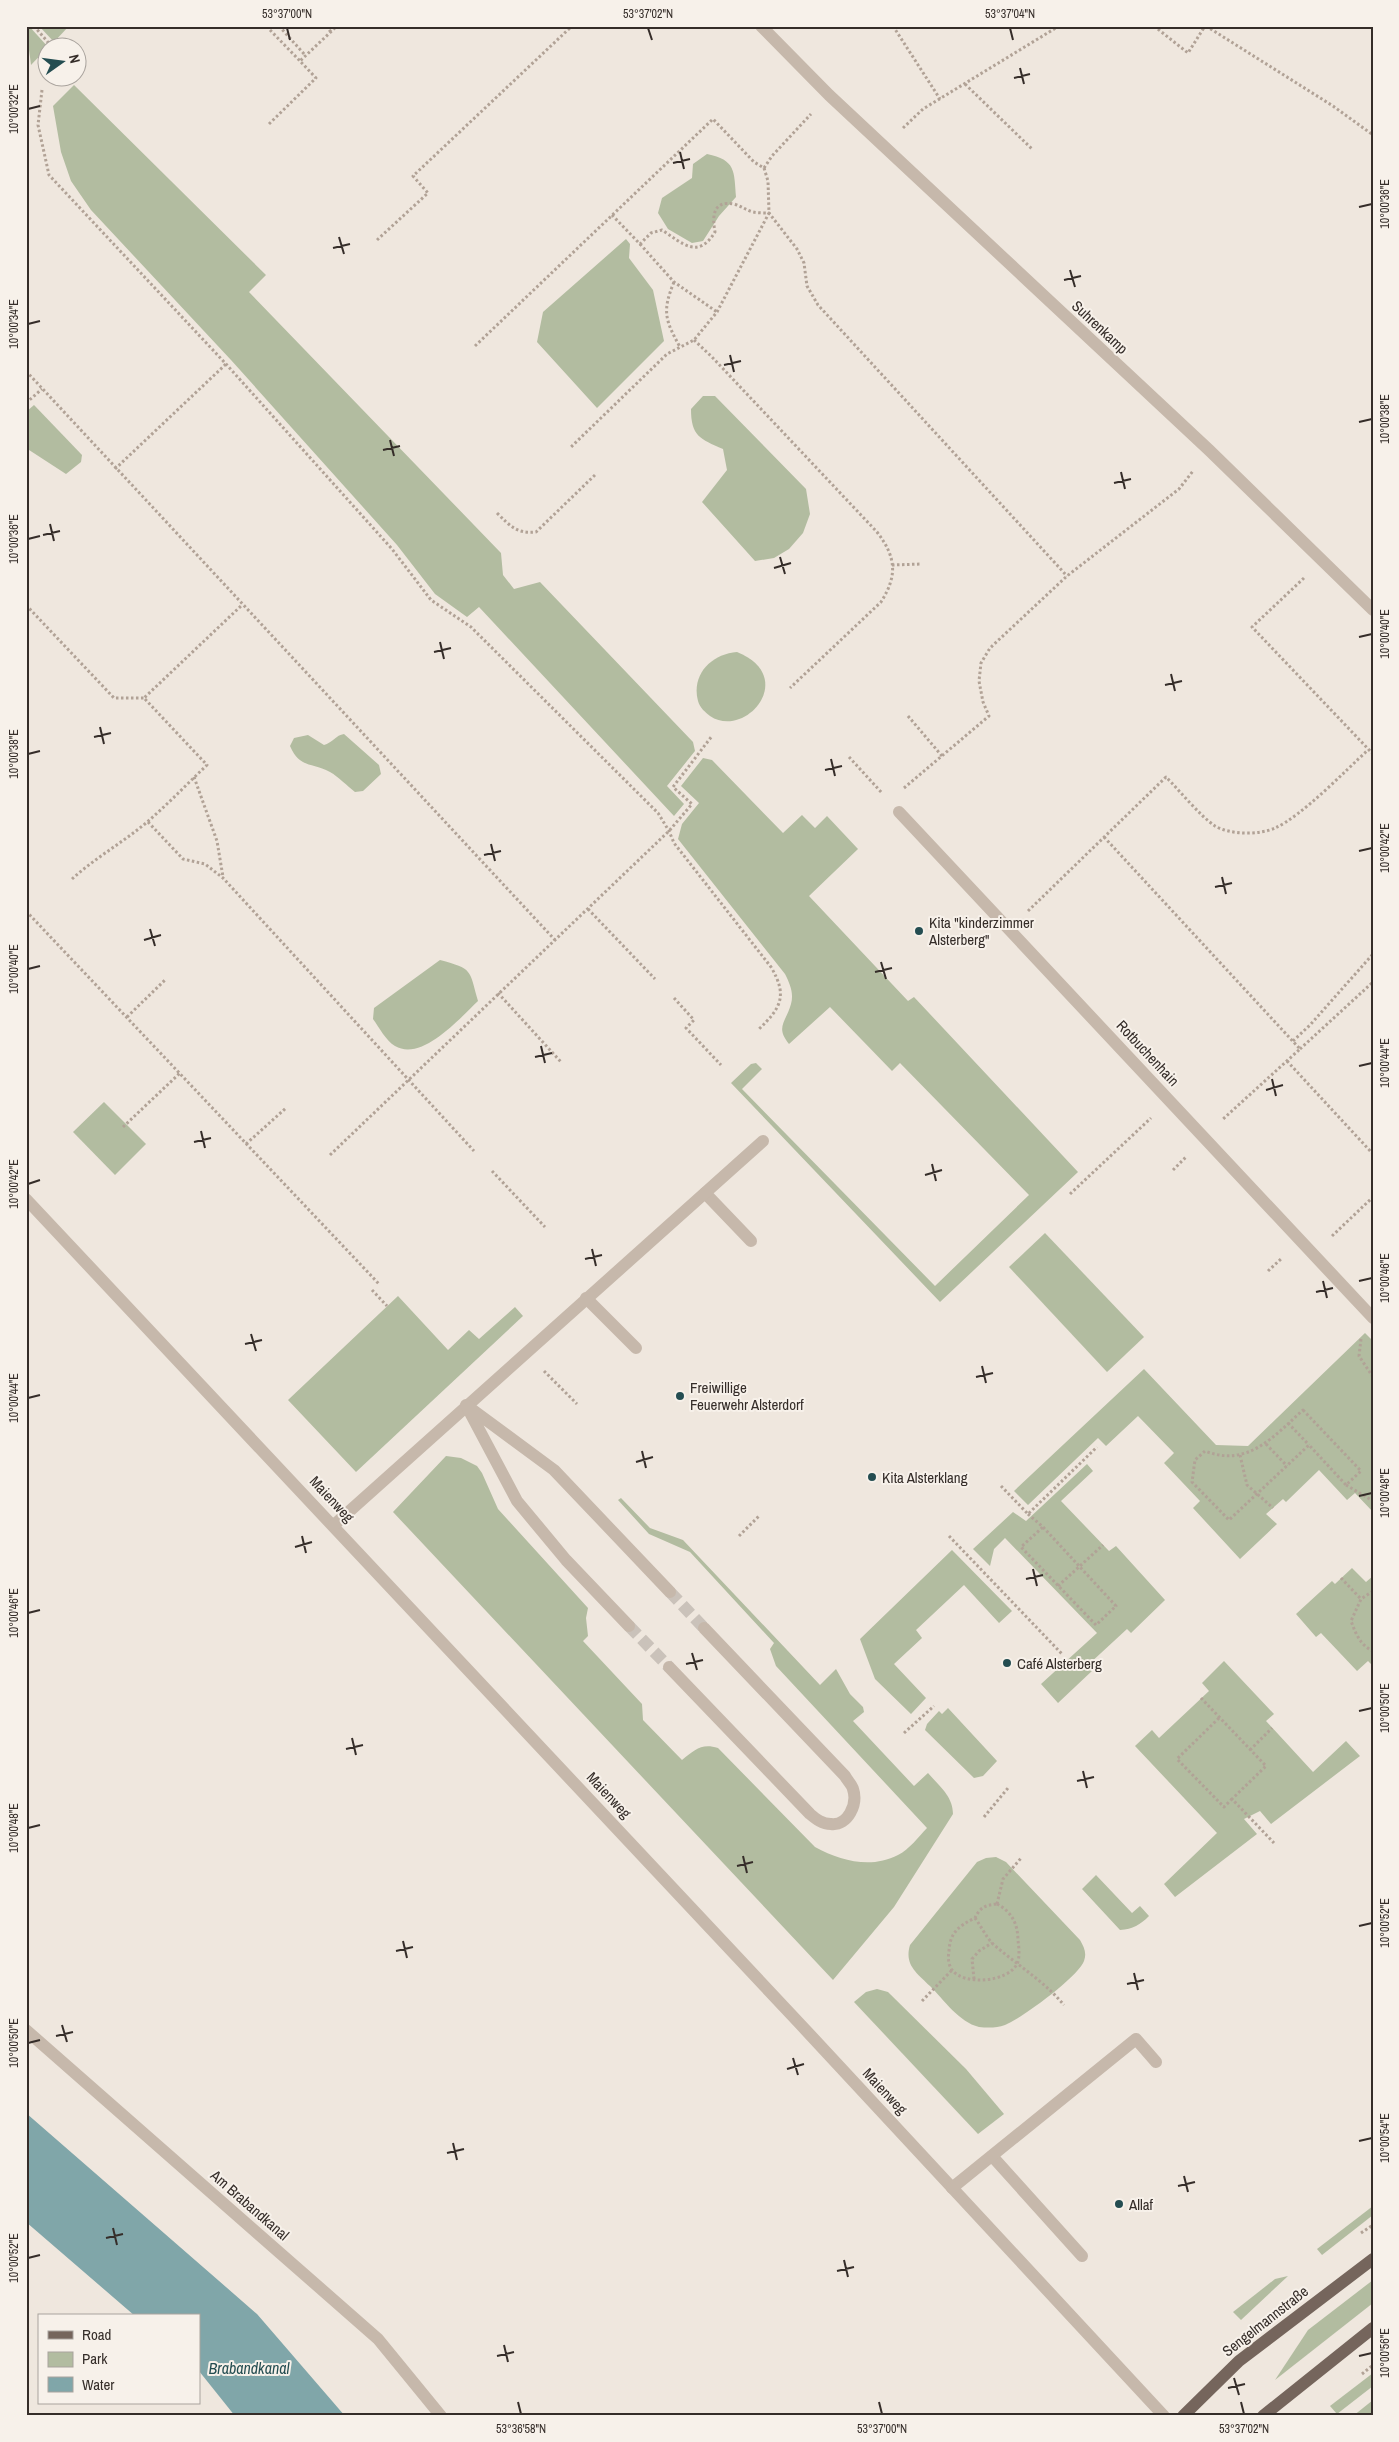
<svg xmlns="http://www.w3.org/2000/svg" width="1399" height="2442" viewBox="0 0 1399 2442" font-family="'Archivo Narrow',sans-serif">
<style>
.green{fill:#b2bca0}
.water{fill:#80a6a9}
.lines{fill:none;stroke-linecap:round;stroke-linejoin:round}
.minor-tunnel{stroke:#cac2ba;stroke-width:12;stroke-dasharray:12 6;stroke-linecap:butt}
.path{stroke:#b1a296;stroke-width:3;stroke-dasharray:2.5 2.5;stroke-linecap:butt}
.minor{stroke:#c6b8ab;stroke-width:12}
.major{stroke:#75655c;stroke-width:12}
.ticks{fill:none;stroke:#352d29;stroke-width:2}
.poi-dot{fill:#244d51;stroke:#f7f1ea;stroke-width:2}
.labels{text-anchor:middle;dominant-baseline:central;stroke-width:4;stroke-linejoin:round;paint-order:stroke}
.street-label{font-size:15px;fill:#352d29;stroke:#f7f1ea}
.poi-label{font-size:15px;fill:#352d29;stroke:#f7f1ea;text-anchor:start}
.water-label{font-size:16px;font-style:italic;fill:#244d51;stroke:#f7f1ea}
.neatline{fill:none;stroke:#352d29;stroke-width:2}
.ticks-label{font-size:12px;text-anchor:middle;fill:#352d29}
</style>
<rect width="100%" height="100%" fill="#efe7de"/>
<g class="green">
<polygon points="26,26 29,26 48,47 31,65"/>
<polygon points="39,26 69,26 54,42"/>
<polygon points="74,85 266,275 249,292 501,553 503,575 514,589 540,582 693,742 695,751 667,786 684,804 674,816 479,607 467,617 435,594 397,545 231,360 91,210 71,181 61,152 53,106"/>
<path d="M 707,154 C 736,160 734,171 736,197 L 719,216 L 703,241 L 692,243 L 668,229 L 658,213 L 662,198 L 692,178 L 693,164 Z"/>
<polygon points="626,239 630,244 629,258 653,290 664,341 597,408 537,342 543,312"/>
<path d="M 703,396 L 715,396 L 806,489 L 810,514 L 803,533 L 789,549 L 774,558 L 755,561 L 702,502 L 727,470 L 723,449 C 700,439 691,436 691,409 Z"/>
<polygon points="34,405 82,455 81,462 66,474 26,448 26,412"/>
<path d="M 737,652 C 799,677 745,740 710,716 C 705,712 700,708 698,701 C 691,675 711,654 737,652 Z"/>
<path d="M 344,734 L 379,765 L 381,774 L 363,791 L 355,792 C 347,786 339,777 330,772 C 312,762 300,769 290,746 L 294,738 L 308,735 L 324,745 C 332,743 336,735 344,734 Z"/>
<path d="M 703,758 L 712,760 L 783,833 L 802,815 L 815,828 L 827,816 L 858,849 L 809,896 L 908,1001 L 914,997 L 1078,1172 L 940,1302 L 731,1083 L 751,1064 L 756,1063 L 762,1069 L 742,1089 L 935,1286 L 1029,1195 L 900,1063 L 892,1071 L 830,1007 L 789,1044 C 775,1027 786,1022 791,1004 C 794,993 790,984 785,974 L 678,839 L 682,824 L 699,803 L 681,786 Z"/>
<path d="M 440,960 C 473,969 469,969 478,1001 C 460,1018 422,1062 395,1046 C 386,1041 379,1027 373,1019 L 374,1008 Z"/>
<polygon points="104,1102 146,1144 115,1175 73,1132"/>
<polygon points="1045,1233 1144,1337 1107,1372 1009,1267"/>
<polygon points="398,1296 448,1350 469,1330 479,1339 515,1307 523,1316 356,1472 288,1400"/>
<polygon points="1365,1333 1373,1341 1373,1512 1355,1493 1347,1500 1319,1470 1286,1502 1283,1499 1266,1514 1277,1524 1240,1559 1193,1508 1200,1501 1164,1463 1174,1453 1138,1416 1106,1446 1098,1438 1028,1505 1014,1491 1144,1369 1216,1445 1248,1446"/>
<path d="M 446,1456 L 461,1458 L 477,1466 L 482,1473 L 498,1509 L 588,1608 L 586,1618 L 588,1636 L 583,1641 L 642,1704 L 643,1720 L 682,1760 C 695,1750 701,1743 718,1748 L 815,1847 C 841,1861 871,1869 898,1855 C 909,1850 919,1836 927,1828 L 776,1666 L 770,1649 L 774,1643 L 690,1552 L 649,1534 L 618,1500 L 621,1498 L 650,1528 L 683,1540 L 820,1685 L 836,1669 L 850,1694 L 863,1707 L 864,1712 L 853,1721 L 914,1786 L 928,1773 C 939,1786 953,1796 953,1814 L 894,1907 L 833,1980 L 393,1512 Z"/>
<polygon points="1087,1464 1093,1471 1061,1501 1109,1551 1116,1546 1165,1600 1131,1633 1127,1629 1088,1665 1093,1670 1058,1703 1041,1684 1097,1633 1005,1538 994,1549 990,1566 973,1549 1013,1512 1026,1521"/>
<polygon points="952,1550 1012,1611 999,1623 964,1585 916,1630 922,1638 894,1664 926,1698 911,1714 875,1679 860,1639"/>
<polygon points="1352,1568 1366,1582 1373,1576 1373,1666 1368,1661 1357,1671 1321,1633 1316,1637 1296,1614 1332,1581 1335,1584"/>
<polygon points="1224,1661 1274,1714 1266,1721 1313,1772 1346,1741 1360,1756 1271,1824 1260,1811 1244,1819 1257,1834 1175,1897 1164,1884 1217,1833 1135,1746 1152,1730 1159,1738 1209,1691 1202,1683"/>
<polygon points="948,1708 997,1761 983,1776 974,1778 925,1730 927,1724 939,1711 942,1714"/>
<path d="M 996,1857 L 1006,1862 L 1080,1940 C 1084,1947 1087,1953 1084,1961 C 1079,1976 1021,2019 1005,2025 C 997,2028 988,2028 979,2027 C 959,2022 944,2000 930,1986 C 917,1973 904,1965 910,1945 L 977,1862 L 986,1858 Z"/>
<path d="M 1096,1875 L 1132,1913 L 1140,1906 L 1149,1916 C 1140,1925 1133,1929 1120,1930 L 1082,1889 Z"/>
<polygon points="877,1989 888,1992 966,2069 1004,2114 978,2134 854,2002 866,1992"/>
<polygon points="1373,2206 1373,2215 1322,2255 1317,2249"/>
<polygon points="1288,2276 1241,2320 1233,2312 1275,2279"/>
<polygon points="1373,2280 1373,2303 1275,2380 1308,2330"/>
<polygon points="1373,2373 1373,2386 1337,2414 1330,2406"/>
<polygon points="1373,2400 1373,2416 1353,2416"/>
</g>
<polygon class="water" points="26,2113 257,2314 345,2416 235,2416 199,2371 199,2316 135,2316 26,2222"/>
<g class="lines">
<g class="minor-tunnel">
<polyline points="670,1592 704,1628"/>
<polyline points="629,1626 669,1667"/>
</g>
<g class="path">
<polyline points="34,26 53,48"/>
<polyline points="279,26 305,55"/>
<polyline points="326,26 331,32"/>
<polyline points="893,26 940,99"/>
<polyline points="1154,26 1188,53 1205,26"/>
<polyline points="1206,26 1333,106 1373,135"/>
<polyline points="270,30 300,61"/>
<polyline points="965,84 1032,149"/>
<path d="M 42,90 L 38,125 L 49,175 L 226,364 L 392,549 L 431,600 L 471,627 L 658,813 L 669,831 L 674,843 L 771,967 C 788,996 781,1008 758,1030"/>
<polyline points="269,124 316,78 300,61 337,26"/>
<polyline points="903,128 923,109 1059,26"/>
<polyline points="764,168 772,156 811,114"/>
<path d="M 612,215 L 640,244 L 651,233 L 662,230 C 682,243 698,260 715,232 C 712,216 713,200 734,204 C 741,206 746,210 753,212 C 758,213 764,213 769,213 L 797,249 L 804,263 L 807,286 L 818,305 L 1067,576"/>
<polyline points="377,240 428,193 413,176 572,26"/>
<polyline points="640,244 674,282 717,312"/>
<path d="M 674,282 C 662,311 665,320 680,347"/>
<path d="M 694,340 L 712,357 L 877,532 C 896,557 898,575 881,602 L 790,688"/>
<polyline points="475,346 713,119 754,162 764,168 768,181 769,213 717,312 694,340 667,354 571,447"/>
<polyline points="26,371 555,940"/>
<polyline points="26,403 42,389"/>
<polyline points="115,469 226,364"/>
<path d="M 497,513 C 510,526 517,534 536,532 L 596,474"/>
<polyline points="892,565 921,564"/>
<polyline points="1304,578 1252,627 1373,754"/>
<polyline points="26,605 114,698 144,698"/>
<polyline points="908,716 942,756"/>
<polyline points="849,757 882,793"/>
<polyline points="194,777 217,841 223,877"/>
<polyline points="904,788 989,716 983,702 979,681 981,663 990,648 1067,576 1179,489 1193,471"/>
<polyline points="148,822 183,859 205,864 223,878 474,1151"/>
<polyline points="1104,837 1300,1049 1222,1120"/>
<path d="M 72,879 C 95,858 122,843 146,823 C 167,805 187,784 207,765 L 144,698 L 242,605"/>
<polyline points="588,909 655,979"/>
<polyline points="26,911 379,1284"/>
<path d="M 1028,911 L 1166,777 C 1180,791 1200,816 1215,826 C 1230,835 1260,835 1275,828 C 1302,816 1345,771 1368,750"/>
<polyline points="498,993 561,1062"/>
<polyline points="674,998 694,1020 686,1028 721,1065"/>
<polyline points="127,1017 166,979"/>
<polyline points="1293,1041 1310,1025 1373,954"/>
<polyline points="1300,1049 1373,982"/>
<polyline points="1287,1061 1373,1154"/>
<polyline points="123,1127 180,1073"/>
<polyline points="246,1144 286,1108"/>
<polyline points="330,1155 669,831 692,804 673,787 712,736"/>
<polyline points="1173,1170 1186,1157"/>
<polyline points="492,1171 545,1227"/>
<polyline points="1070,1194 1151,1118"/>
<polyline points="1332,1236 1373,1197"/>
<polyline points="1268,1271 1282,1258"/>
<polyline points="372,1290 387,1306"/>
<polyline points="1361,1339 1359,1356 1373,1377"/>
<polyline points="544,1371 577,1404"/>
<path d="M 1303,1410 L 1361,1471 L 1346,1485 L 1309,1445 L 1229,1520 L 1192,1482 L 1195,1460 L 1205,1451 C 1248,1468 1274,1436 1303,1410 Z"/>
<polyline points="1288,1423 1309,1445"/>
<polyline points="1266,1444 1287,1466"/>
<polyline points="1240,1455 1247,1485 1273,1508"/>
<polyline points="1346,1485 1373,1501"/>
<polyline points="1001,1486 1028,1514 1097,1447"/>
<polyline points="1028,1514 1043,1527 1116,1606 1096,1625 1021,1547 1043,1527"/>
<polyline points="739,1536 759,1516"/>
<polyline points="949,1536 1062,1654"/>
<polyline points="1341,1578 1361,1599"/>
<polyline points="1058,1586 1103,1545"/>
<path d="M 1373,1591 L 1361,1599 L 1351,1621 C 1356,1634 1360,1645 1373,1651"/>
<polyline points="1201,1698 1266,1766 1232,1799 1274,1843"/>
<polyline points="1219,1718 1177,1759 1224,1807 1232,1799"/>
<polyline points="904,1733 934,1706"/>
<polyline points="1250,1750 1272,1728"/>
<polyline points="984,1817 1008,1788"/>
<path d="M 997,1904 C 1012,1912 1018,1924 1018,1941 C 1019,1947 1020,1958 1017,1964 C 1008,1982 964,1986 952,1970 C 948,1964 948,1957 949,1951 C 950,1932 959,1926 975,1918 C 980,1907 986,1905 997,1904 Z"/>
<polyline points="997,1904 1003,1879 1022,1857"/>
<path d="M 975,1918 C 981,1926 986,1937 993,1944 C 1017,1965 1044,1981 1064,2005"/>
<polyline points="974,1979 972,1959 979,1951 992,1943"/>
<polyline points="922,2001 952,1970"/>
<polyline points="1361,2233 1373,2225"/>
<polyline points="1362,2374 1373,2365"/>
</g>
<g class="minor">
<polyline points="761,26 829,95 1209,450 1373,610"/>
<polyline points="899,812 1373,1318"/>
<polyline points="705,1193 751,1241"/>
<polyline points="26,1199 801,2025 1164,2416"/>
<polyline points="586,1298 636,1348"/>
<polyline points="334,1525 763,1141"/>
<polyline points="629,1626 566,1560 517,1501 466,1405 554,1470 670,1592"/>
<path d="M 669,1667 L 810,1814 C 816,1819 822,1824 831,1824 C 848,1826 858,1804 853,1789 C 852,1785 847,1780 845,1776 L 704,1628"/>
<polyline points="26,2030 378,2339 441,2416"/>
<polyline points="992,2156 1082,2256"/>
<polyline points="952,2188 1136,2039 1156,2062"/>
</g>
<g class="major">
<polyline points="1183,2416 1239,2361 1373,2259"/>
<polyline points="1263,2416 1373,2328"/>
</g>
</g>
<path class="ticks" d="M 287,28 L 290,40M 648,28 L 652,40M 1010,28 L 1013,40M 1020,68 L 1024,84M 1014,78 L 1030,74M 28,109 L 40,106M 680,152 L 684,169M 673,163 L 690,159M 1359,207 L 1372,204M 339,237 L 344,254M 333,248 L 350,244M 1070,270 L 1075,287M 1064,280 L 1081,276M 28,324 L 40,321M 730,355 L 734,372M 724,365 L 741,361M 1359,422 L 1372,419M 390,440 L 394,456M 383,450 L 400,446M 1121,472 L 1125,489M 1114,483 L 1131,479M 50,524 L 54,541M 43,535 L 60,531M 28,539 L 40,536M 780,557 L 785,574M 774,568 L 791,563M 1359,637 L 1372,634M 440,642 L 444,659M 434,652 L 451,648M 1171,674 L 1175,691M 1165,685 L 1182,681M 100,727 L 104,744M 94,737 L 111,733M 28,754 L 40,751M 831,759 L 835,776M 825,770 L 842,766M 491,844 L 495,861M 1359,851 L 1372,848M 484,855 L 501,851M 1222,877 L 1226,894M 1215,887 L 1232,883M 150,929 L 155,946M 144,940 L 161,935M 881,962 L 886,979M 28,969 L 40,966M 875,972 L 892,968M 541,1046 L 545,1063M 535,1057 L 552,1053M 1359,1066 L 1372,1063M 1272,1079 L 1276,1096M 1266,1090 L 1283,1085M 201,1131 L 205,1148M 194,1142 L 211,1138M 932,1164 L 936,1181M 925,1175 L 942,1170M 28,1184 L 40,1180M 592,1249 L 596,1266M 585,1259 L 602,1255M 1323,1281 L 1327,1298M 1359,1281 L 1372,1278M 1316,1292 L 1333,1288M 251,1334 L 256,1351M 245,1344 L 262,1340M 982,1366 L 986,1383M 976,1377 L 993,1373M 28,1398 L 40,1395M 642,1451 L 646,1468M 636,1462 L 653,1457M 1359,1496 L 1372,1493M 302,1536 L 306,1553M 295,1547 L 312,1542M 1033,1569 L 1037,1586M 1026,1579 L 1043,1575M 28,1613 L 40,1610M 692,1653 L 697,1670M 686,1664 L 703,1660M 1359,1711 L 1372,1708M 352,1738 L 356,1755M 346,1749 L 363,1745M 1083,1771 L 1087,1788M 1077,1781 L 1094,1777M 28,1828 L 40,1825M 743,1856 L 747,1873M 737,1866 L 753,1862M 1359,1926 L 1372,1923M 403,1941 L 407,1958M 396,1951 L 413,1947M 1134,1973 L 1138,1990M 1127,1984 L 1144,1980M 62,2025 L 67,2042M 56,2036 L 73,2032M 28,2043 L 40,2040M 793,2058 L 798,2075M 787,2069 L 804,2064M 1359,2141 L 1372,2138M 453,2143 L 457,2160M 447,2153 L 464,2149M 1184,2176 L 1188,2192M 1178,2186 L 1195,2182M 113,2228 L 117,2245M 106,2238 L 123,2234M 28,2258 L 40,2255M 844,2260 L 848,2277M 837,2271 L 854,2267M 504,2345 L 508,2362M 497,2356 L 514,2352M 1359,2356 L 1372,2353M 1234,2378 L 1239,2395M 1228,2388 L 1245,2384M 518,2402 L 521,2414M 879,2402 L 882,2414M 1241,2402 L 1244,2414"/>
<g class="poi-dot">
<circle cx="919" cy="931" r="5"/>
<circle cx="680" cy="1396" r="5"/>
<circle cx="872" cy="1477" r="5"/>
<circle cx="1007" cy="1663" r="5"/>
<circle cx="1119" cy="2204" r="5"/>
</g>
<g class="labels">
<g class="street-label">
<text transform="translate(1100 327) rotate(43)">Suhrenkamp</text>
<text transform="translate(1148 1053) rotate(47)">Rotbuchenhain</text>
<text transform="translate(332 1499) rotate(47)">Maienweg</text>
<text transform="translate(609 1795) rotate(47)">Maienweg</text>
<text transform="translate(885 2091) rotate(47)">Maienweg</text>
<text transform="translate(250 2205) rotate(41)">Am Brabandkanal</text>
<text transform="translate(1265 2321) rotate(-38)">Sengelmannstraße</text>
</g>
<g class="poi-label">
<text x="929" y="922">Kita "kinderzimmer<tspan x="929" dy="17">Alsterberg"</tspan></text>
<text x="690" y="1387">Freiwillige<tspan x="690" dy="17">Feuerwehr Alsterdorf</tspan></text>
<text x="882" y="1477">Kita Alsterklang</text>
<text x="1017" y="1663">Café Alsterberg</text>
<text x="1129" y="2204">Allaf</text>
</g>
<g class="water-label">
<text x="249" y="2368">Brabandkanal</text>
</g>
</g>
<rect width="1399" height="2442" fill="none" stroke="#f7f1ea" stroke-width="55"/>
<rect x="38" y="2314" width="162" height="90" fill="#f7f1ea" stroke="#a9a39d"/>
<rect x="48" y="2331" width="25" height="8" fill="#75655c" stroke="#a9a39d"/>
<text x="82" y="2340" font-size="15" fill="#352d29">Road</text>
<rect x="48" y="2352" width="25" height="15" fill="#b2bca0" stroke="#a9a39d"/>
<text x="82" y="2364" font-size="15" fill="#352d29">Park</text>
<rect x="48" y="2377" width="25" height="15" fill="#80a6a9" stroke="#a9a39d"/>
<text x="82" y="2390" font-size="15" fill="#352d29">Water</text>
<g transform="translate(62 62) rotate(76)"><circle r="24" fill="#f7f1ea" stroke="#a9a39d"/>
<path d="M0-4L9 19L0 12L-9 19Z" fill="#244d51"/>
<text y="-8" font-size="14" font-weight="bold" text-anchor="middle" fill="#352d29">N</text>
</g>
<rect x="28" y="28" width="1344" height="2386" class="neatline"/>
<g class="ticks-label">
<text x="287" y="18">53°37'00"N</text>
<text x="648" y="18">53°37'02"N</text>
<text x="1010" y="18">53°37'04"N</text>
<text transform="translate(14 109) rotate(-90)" y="4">10°00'32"E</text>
<text transform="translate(1385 204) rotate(-90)" y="4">10°00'36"E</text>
<text transform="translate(14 324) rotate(-90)" y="4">10°00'34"E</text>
<text transform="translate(1385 419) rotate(-90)" y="4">10°00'38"E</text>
<text transform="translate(14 539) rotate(-90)" y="4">10°00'36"E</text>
<text transform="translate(1385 634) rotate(-90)" y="4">10°00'40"E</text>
<text transform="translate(14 754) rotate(-90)" y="4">10°00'38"E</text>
<text transform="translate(1385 848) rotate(-90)" y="4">10°00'42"E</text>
<text transform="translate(14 969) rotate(-90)" y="4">10°00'40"E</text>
<text transform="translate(1385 1063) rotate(-90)" y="4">10°00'44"E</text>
<text transform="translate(14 1184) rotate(-90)" y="4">10°00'42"E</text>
<text transform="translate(1385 1278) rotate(-90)" y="4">10°00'46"E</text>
<text transform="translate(14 1398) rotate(-90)" y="4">10°00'44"E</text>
<text transform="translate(1385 1493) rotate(-90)" y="4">10°00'48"E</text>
<text transform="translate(14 1613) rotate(-90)" y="4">10°00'46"E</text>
<text transform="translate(1385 1708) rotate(-90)" y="4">10°00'50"E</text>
<text transform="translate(14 1828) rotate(-90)" y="4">10°00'48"E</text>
<text transform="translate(1385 1923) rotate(-90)" y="4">10°00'52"E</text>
<text transform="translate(14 2043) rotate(-90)" y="4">10°00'50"E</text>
<text transform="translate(1385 2138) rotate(-90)" y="4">10°00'54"E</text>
<text transform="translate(14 2258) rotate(-90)" y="4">10°00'52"E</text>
<text transform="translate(1385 2353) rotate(-90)" y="4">10°00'56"E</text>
<text x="521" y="2433">53°36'58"N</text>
<text x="882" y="2433">53°37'00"N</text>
<text x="1244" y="2433">53°37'02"N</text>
</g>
</svg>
